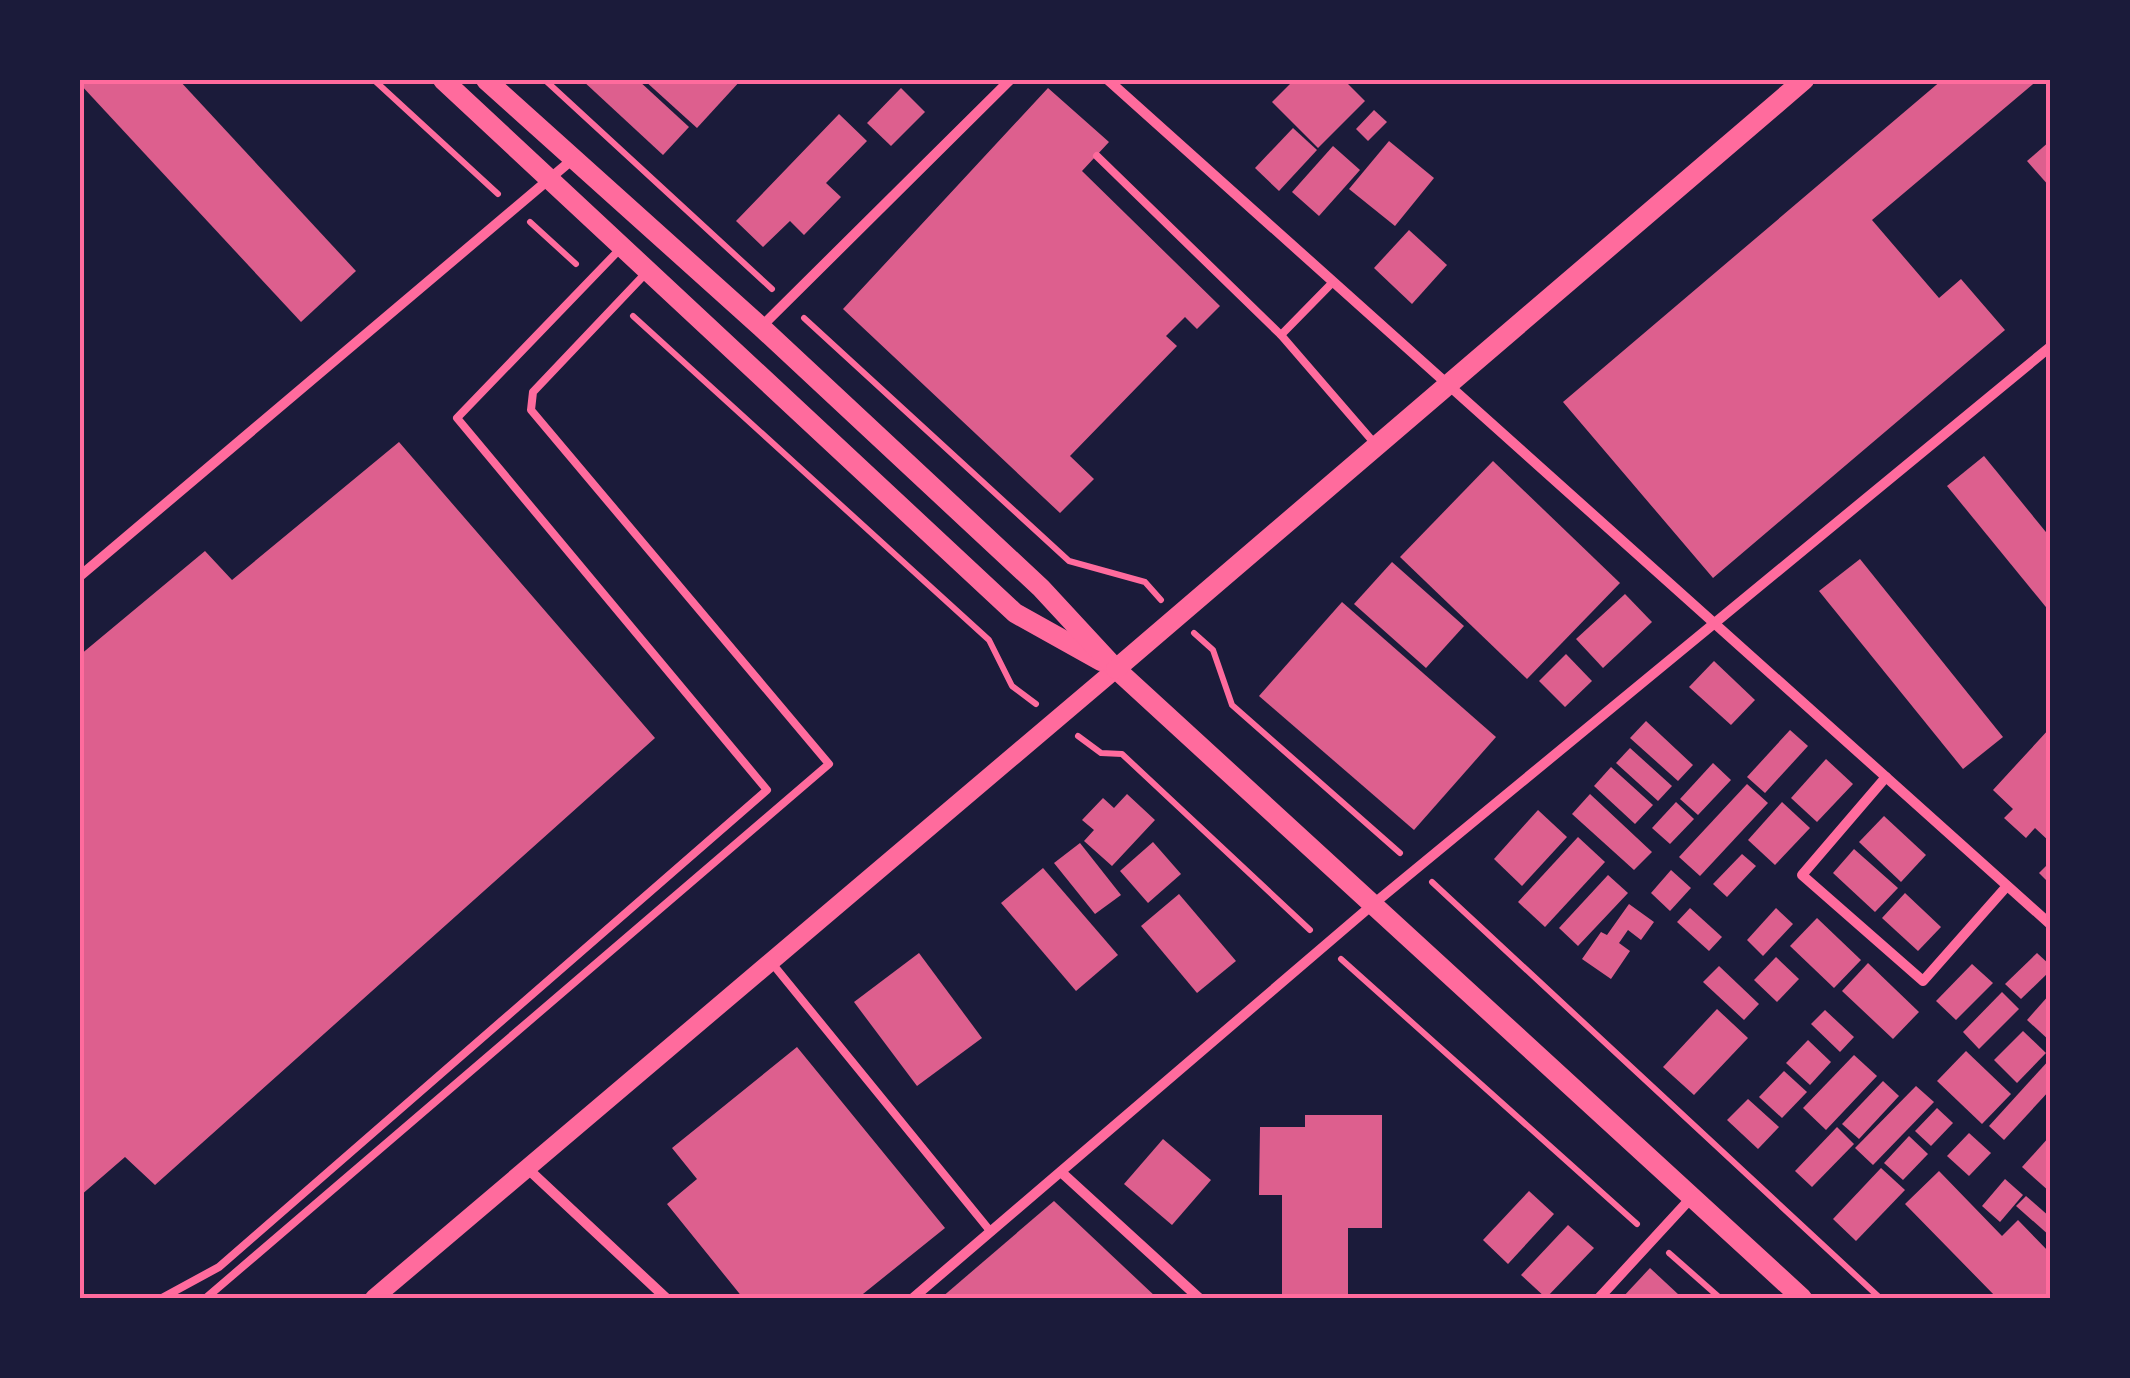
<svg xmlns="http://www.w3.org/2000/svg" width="2130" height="1378" viewBox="0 0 2130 1378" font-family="'Work Sans',sans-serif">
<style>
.building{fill:#dd5f8e}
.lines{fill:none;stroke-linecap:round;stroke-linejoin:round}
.path{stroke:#ff6b9d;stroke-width:6}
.service{stroke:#ff6b9d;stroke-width:8}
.minor{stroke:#ff6b9d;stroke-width:10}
.tertiary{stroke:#ff6b9d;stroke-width:18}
.secondary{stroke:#ff6b9d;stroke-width:20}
.neatline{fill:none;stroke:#ff6b9d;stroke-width:4}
</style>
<rect width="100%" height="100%" fill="#1b1b3a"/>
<g class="building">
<polygon points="80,80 179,80 356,271 301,322 80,84"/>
<polygon points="582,80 638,80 689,127 663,155"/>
<polygon points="644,80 741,80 697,128"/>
<polygon points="1294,80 1344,80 1365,101 1318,148 1272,102"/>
<polygon points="1942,80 2038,80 1872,220 1939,298 1961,279 2005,330 1713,578 1563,402"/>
<polygon points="901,88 925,112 891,146 867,123"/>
<polygon points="1048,88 1109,142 1082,171 1220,306 1197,329 1185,317 1166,336 1177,346 1070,456 1094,479 1060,513 843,309"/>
<polygon points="1374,110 1387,122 1368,141 1356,129"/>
<polygon points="839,114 867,141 826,183 841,197 804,235 790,221 763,247 736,221"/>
<polygon points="1293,128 1317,150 1279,191 1255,168"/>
<polygon points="1389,141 1434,178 1395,226 1349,189"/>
<polygon points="2050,141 2050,187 2027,161"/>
<polygon points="1333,146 1360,170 1319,216 1292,192"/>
<polygon points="1409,230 1447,265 1412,304 1374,268"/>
<polygon points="399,442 655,738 155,1185 125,1157 80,1196 80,655 205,551 232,580"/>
<polygon points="1984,456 2050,537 2050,612 1947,486"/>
<polygon points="1493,461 1620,583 1527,679 1400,557"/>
<polygon points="1860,559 2003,737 1963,769 1819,591"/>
<polygon points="1392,562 1464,626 1426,668 1354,604"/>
<polygon points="1625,594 1652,622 1603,668 1576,639"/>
<polygon points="1342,602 1496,737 1414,830 1259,696"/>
<polygon points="1566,654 1592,681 1565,707 1539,681"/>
<polygon points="1714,661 1755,700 1731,725 1689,687"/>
<polygon points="1646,721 1693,765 1678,781 1630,738"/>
<polygon points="2050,728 2050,842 2035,828 2026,838 2004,818 2013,809 1993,790"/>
<polygon points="1790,730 1808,746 1765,793 1747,777"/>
<polygon points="1630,748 1672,786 1658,801 1616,763"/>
<polygon points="1826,759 1853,784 1817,822 1791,798"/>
<polygon points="1713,763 1731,780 1698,815 1680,799"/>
<polygon points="1611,767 1653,805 1635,824 1594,786"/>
<polygon points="1747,784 1768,803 1700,876 1679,857"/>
<polygon points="1127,794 1155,820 1112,866 1084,841 1094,830 1082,820 1103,798 1114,808"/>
<polygon points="1590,794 1652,852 1634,870 1572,814"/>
<polygon points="1676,802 1694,819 1670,844 1652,828"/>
<polygon points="1782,802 1810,828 1775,865 1748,840"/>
<polygon points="1538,810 1567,837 1522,886 1494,859"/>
<polygon points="1884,816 1926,855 1901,882 1859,842"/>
<polygon points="1578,837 1605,862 1545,927 1518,902"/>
<polygon points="1153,842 1181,874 1148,903 1120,871"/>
<polygon points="1080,843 1121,895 1095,914 1054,863"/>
<polygon points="1854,849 1898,888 1875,912 1833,873"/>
<polygon points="1742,854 1756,866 1727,897 1713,884"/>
<polygon points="2050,862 2050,884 2039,873"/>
<polygon points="1043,868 1118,955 1076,991 1001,903"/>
<polygon points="1671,870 1691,888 1670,911 1651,893"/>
<polygon points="1608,875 1628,893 1578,946 1559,928"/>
<polygon points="1905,893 1941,927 1918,951 1882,918"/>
<polygon points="1179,894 1236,961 1197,993 1141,926"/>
<polygon points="1629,904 1654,922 1641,940 1628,930 1619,943 1630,951 1611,979 1582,959 1601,932 1607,935"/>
<polygon points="1690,908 1722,937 1709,951 1677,922"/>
<polygon points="1776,908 1793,924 1763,956 1747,940"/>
<polygon points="1817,918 1861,960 1834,988 1790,946"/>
<polygon points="919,953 982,1038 917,1086 854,1002"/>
<polygon points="2037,953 2050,965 2050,971 2021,999 2005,984"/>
<polygon points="1776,957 1799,979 1777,1002 1754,980"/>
<polygon points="1868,963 1919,1012 1893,1039 1842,991"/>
<polygon points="1972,964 1993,983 1956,1020 1936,1001"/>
<polygon points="1719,966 1759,1004 1744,1020 1703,982"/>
<polygon points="2002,992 2019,1009 1979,1049 1963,1032"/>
<polygon points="2050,994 2050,1041 2027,1020"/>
<polygon points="1717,1009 1748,1038 1694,1095 1663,1067"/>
<polygon points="1825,1010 1854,1037 1840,1052 1811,1024"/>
<polygon points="2023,1031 2046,1053 2017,1083 1994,1060"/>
<polygon points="1808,1040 1831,1062 1810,1085 1786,1063"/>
<polygon points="797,1047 945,1228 858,1298 743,1298 667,1204 697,1179 672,1148"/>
<polygon points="1966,1051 2011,1094 1982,1124 1937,1081"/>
<polygon points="1854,1055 1877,1076 1826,1130 1803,1108"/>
<polygon points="2050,1059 2050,1090 2004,1140 1989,1126"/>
<polygon points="1784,1071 1807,1092 1782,1118 1759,1097"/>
<polygon points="1883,1081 1899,1096 1859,1139 1842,1124"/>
<polygon points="1916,1086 1934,1102 1873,1165 1855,1148"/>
<polygon points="1748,1099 1779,1127 1758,1149 1727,1120"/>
<polygon points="1937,1108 1953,1123 1931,1146 1915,1131"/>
<polygon points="1305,1115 1382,1115 1382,1228 1348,1228 1348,1295 1282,1295 1282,1195 1259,1195 1260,1127 1305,1127"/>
<polygon points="1837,1127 1854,1144 1812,1187 1795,1171"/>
<polygon points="1969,1133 1991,1153 1969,1176 1947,1156"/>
<polygon points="1909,1136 1928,1154 1903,1180 1884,1163"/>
<polygon points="2050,1136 2050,1192 2022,1167"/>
<polygon points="1163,1139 1211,1180 1172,1225 1124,1184"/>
<polygon points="1881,1168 1905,1190 1856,1241 1833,1219"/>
<polygon points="1939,1171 2002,1236 2018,1220 2050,1253 2050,1298 1997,1298 1905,1204"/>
<polygon points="2005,1179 2023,1195 2000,1222 1982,1206"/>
<polygon points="1529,1191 1554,1214 1508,1264 1483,1240"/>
<polygon points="2026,1196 2050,1217 2050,1236 2016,1206"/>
<polygon points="1054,1201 1157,1298 941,1298"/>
<polygon points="1568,1225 1594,1248 1546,1298 1521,1275"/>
<polygon points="1650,1268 1679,1295 1676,1298 1622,1298"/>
</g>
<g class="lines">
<g class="path">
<polyline points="374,80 498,194"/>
<polyline points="545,80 772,289"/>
<polyline points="530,222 576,264"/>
<polyline points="633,316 989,640 1012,686 1036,704"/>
<polyline points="804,318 1069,561 1145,582 1161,600"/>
<polyline points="1194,633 1213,650 1232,705 1400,853"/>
<polyline points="1078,736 1101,753 1122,754 1310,930"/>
<polyline points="1432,882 1880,1298"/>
<polyline points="1341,959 1637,1224"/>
<polyline points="1669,1253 1720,1298"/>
</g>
<g class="service">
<polyline points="1097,156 1281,335 1376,445"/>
<polyline points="1281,335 1333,282"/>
<polyline points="771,962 991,1232"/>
<polyline points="162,1298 219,1267 767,790 457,418 620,249"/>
<polyline points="206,1298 829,764 531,410 533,392 646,273"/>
</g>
<g class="minor">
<polyline points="1108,80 2050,924"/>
<polyline points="761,327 1010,80"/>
<polyline points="80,576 573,159"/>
<polyline points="1886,777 1802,875 1923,981 2007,886"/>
<polyline points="528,1169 666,1298"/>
<polyline points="1061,1172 1199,1298"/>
<polyline points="913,1298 1371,906 2050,347"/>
<polyline points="1599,1298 1691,1198"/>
</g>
<polyline class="tertiary" points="374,1298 1116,669"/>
<g class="secondary">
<polyline points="443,80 1015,613 1101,661"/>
<polyline points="486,80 761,327 1041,588 1116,669 1802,1298"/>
<polyline points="1116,669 1804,80"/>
</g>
</g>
<rect width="2130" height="1378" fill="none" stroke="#1b1b3a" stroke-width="165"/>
<rect x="82" y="82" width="1966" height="1214" class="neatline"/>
</svg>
